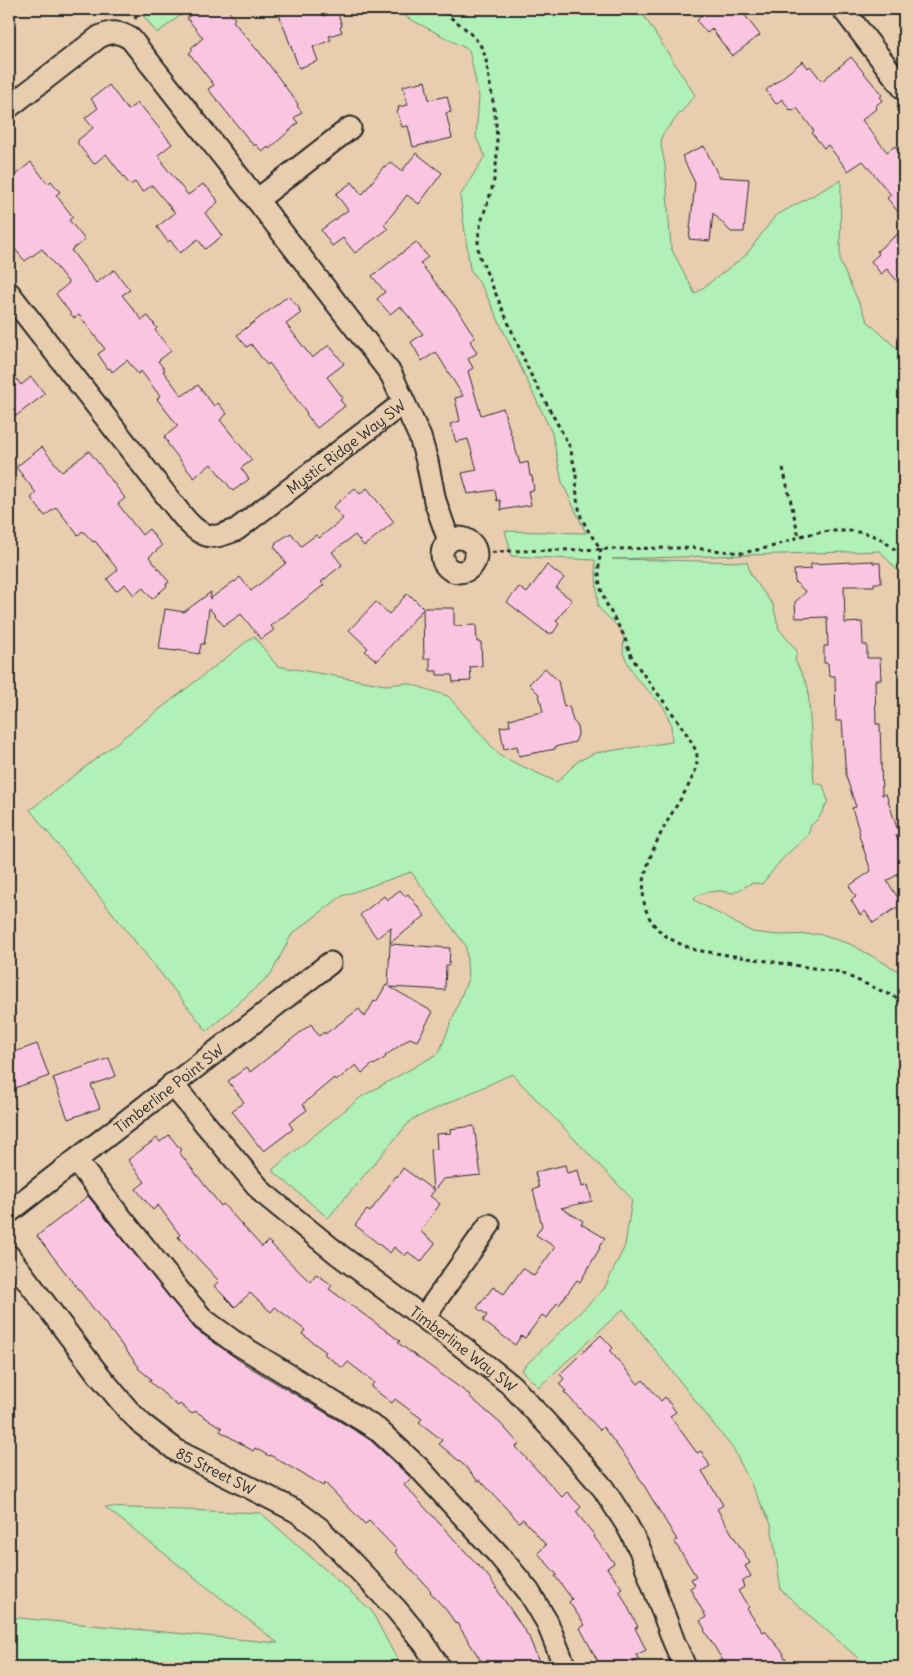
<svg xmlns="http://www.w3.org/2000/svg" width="913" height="1676" viewBox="0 0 913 1676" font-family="Delius,sans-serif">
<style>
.green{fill:#b1f0b7;stroke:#6e8e71}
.building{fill:#fac5e1;stroke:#2b2b2b}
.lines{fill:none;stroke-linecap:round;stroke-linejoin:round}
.minor-casing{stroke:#2b2b2b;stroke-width:25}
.path{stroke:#2b2b2b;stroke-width:3;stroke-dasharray:4 4;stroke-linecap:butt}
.minor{stroke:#e8ceaf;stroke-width:21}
.labels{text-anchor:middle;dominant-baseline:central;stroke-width:4;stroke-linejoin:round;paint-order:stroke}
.street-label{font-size:15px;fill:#2b2b2b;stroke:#e8ceaf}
</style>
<rect width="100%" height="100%" fill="#e8ceaf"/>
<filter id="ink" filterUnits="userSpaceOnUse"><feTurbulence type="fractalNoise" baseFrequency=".02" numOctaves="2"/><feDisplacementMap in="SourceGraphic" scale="10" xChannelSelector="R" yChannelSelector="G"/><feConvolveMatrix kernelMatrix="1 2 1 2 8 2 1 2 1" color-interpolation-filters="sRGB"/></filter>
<g filter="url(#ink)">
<g class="green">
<polygon points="138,9 189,9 157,33"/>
<polygon points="395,9 643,9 644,16 695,95 662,135 661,145 665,165 671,248 695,294 746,255 775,216 841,180 840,262 868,322 904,355 904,575 897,570 880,551 612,559 747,562 751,575 773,605 779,629 797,651 795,660 808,687 814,783 823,785 828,801 819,818 811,825 808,835 783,858 762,884 752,883 733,893 720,891 708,892 697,895 694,900 752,932 777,935 818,934 850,944 904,974 904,1667 868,1667 781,1590 771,1524 734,1450 623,1309 539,1387 521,1370 604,1289 625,1246 632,1199 512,1074 411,1120 328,1218 272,1170 361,1097 439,1053 468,979 466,946 411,872 342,896 292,934 271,974 207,1031 30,810 254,636 277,666 386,685 407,683 448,696 500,756 557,782 578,761 595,753 672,742 671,724 664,707 635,677 623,653 624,633 598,607 595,560 511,556 509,544 505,531 586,533 562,482 552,433 484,290 470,269 460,196 485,156 476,137 479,97 469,50 408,18"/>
<polygon points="105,1507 261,1513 371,1610 401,1667 9,1667 9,1617 278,1643"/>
</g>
<g class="building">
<polygon points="199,9 227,9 235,19 233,21 257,50 258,50 298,104 297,106 302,112 294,118 298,123 269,149 268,147 262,152 256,144 254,146 208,89 214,85 189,53 193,50 191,48 203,38 187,18"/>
<polygon points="292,9 320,9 323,16 337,11 342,26 340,27 342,32 329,36 331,40 313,47 318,61 299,68 279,14"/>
<polygon points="710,9 740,9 760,35 732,56 712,29 707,33 697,21 699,19 698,18"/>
<polygon points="851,57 882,95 880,97 883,100 875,106 877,108 862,120 887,152 895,146 904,158 904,219 887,198 891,195 863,161 848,171 828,145 824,148 812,133 814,131 797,108 793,111 791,109 790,110 782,99 776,104 766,90 803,61 808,68 810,66 822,81"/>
<polygon points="425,81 429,100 447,96 451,112 446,113 452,138 413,147 408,126 402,127 397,111 399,110 398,107 408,105 403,86"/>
<polygon points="109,85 128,110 137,103 141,108 142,107 172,144 158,155 164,163 163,164 188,195 203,184 205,187 206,186 216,198 218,202 205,213 222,236 205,249 198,239 180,253 170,240 168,242 157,227 175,213 152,185 143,192 135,182 130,185 106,154 94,164 78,144 78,140 93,128 85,118 98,108 91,99"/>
<polygon points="704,146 719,177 749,179 744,232 731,232 713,213 710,241 689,239 695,183 682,156"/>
<polygon points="416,153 442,173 419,204 407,195 384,225 388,229 355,253 343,238 332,246 321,230 348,210 336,194 352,182 362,195 384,166 386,167 390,162 402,171"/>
<polygon points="31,162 48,184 51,181 60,192 56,195 73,217 69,220 85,240 71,250 96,283 114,270 130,290 122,295 142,320 148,316 157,328 155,330 171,351 158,361 165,370 163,371 182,396 198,385 214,406 218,403 227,414 220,420 252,460 241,468 249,479 233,491 211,464 194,478 167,443 168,442 164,437 178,426 157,399 160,396 141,371 138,374 127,360 112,372 110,368 108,369 98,354 105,349 79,315 74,318 56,294 69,283 42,249 25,261 9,242 9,180"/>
<polygon points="904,229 904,289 887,269 881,274 871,261 879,254 877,251"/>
<polygon points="416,242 428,257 420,263 459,312 475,338 470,341 477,353 468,359 473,368 468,371 481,415 503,408 520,464 528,462 530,476 532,476 534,490 528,491 531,505 501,510 500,500 497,501 495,490 468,494 462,473 477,470 468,439 456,442 450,424 460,421 455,398 463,396 436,352 422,361 411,342 423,334 400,306 390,314 377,299 385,292 372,276"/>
<polygon points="288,296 300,309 298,310 301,313 286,324 312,358 329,345 344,364 327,377 343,398 340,400 345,406 317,428 306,414 307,413 269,363 267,365 251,344 247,347 237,335"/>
<polygon points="9,369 21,385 31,377 45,394 16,416 9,406"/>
<polygon points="42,447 62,472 89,451 125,498 118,504 142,535 149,529 162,546 149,557 169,582 166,584 167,586 152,599 143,588 134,595 125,584 116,591 107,579 118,570 95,541 93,542 83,531 78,535 56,507 45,516 31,498 36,493 16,467"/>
<polygon points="355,488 360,494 367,488 394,522 364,546 355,535 332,552 342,565 321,582 324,585 271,626 274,630 261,639 241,614 224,626 209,608 206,633 204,644 201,644 199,654 177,650 177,651 159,649 165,609 184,612 211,592 210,599 234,581 235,582 240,577 251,591 286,563 274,546 276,544 275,543 291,533 301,546 316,535 319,538 343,519 333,507"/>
<polygon points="873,561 873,563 880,563 881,583 874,583 874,586 844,586 845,623 862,622 863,645 867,645 867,658 880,658 881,680 875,680 876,724 880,724 882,795 886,794 899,834 896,835 904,858 904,870 887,881 902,904 873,923 865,911 860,915 851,900 856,897 849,886 871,871 859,835 860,834 852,808 856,807 846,776 842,721 836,721 835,676 829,676 828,663 824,663 824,646 828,646 827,617 796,618 795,602 806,592 795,582 794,570 811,569 811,564"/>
<polygon points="547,565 564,578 556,588 572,600 556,621 559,624 553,633 547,633 507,602 519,587 527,593"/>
<polygon points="407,594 410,597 411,596 423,608 454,608 454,626 476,625 477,642 481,642 482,666 470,667 471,681 453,682 452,675 437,675 437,671 430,671 430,658 424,659 423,609 377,661 365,651 368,648 349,630 376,602 389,614"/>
<polygon points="545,668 558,681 564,707 569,706 573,721 577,725 578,735 575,742 555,747 555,749 519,756 517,746 504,749 500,727 510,726 509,719 543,712 539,694 529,684"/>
<polygon points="400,890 405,896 408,894 425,916 390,943 391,927 377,938 360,915 384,896 387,900"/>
<polygon points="390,944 450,948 449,965 446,965 445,990 390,987 433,1012 417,1041 410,1038 385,1056 386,1057 374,1065 373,1064 362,1073 356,1065 336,1081 334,1078 303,1104 307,1110 289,1123 293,1129 264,1151 259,1145 258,1145 232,1111 244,1102 228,1081 247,1067 250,1072 311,1024 319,1036 324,1032 325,1034 359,1009 365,1017 374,1001 376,1002 386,985 388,986"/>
<polygon points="37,1044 49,1076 9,1090 9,1054"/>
<polygon points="109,1058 116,1076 91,1085 100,1108 68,1119 53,1078"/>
<polygon points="474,1126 481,1175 443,1179 430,1196 440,1204 420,1231 435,1243 421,1262 408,1252 405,1256 394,1247 390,1253 355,1225 367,1210 370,1212 396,1176 397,1177 403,1168 433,1190 430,1150 437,1149 436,1134 451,1133 450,1129"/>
<polygon points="169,1135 181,1150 179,1152 221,1206 223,1204 262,1247 268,1241 310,1282 316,1274 332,1285 329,1289 385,1330 400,1341 398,1343 470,1395 469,1396 501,1424 519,1444 516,1447 562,1497 567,1492 581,1507 576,1512 595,1536 594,1537 614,1563 607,1568 622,1588 619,1590 638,1627 635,1628 646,1650 636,1655 639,1660 624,1667 601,1667 580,1628 585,1625 569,1602 572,1599 555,1576 557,1575 538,1553 546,1545 523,1519 519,1522 480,1480 478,1481 465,1466 439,1444 442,1440 419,1422 422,1419 395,1399 392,1403 371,1387 374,1382 348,1362 343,1368 324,1354 326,1352 302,1334 305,1330 275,1307 271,1312 250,1293 235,1307 214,1286 219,1281 178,1237 180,1235 158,1205 153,1210 136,1189 145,1182 128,1160 157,1138 160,1142"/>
<polygon points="565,1165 567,1173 578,1170 582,1187 588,1185 592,1201 561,1208 583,1221 581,1224 605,1238 599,1247 600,1248 580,1282 577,1280 559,1305 557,1303 547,1318 542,1315 525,1338 521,1336 515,1345 483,1321 487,1315 477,1308 493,1287 504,1294 523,1268 534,1276 555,1247 536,1235 542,1226 533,1189 539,1188 535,1172"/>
<polygon points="88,1196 195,1329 243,1363 369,1439 411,1478 404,1485 488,1576 529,1637 541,1667 485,1667 457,1623 456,1624 447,1611 430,1592 431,1591 395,1552 397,1550 369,1521 365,1524 325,1483 323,1486 270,1455 269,1456 255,1448 253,1451 220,1431 222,1428 195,1411 192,1414 180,1404 178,1406 149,1381 151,1379 138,1368 139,1367 37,1236"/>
<polygon points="601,1335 613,1348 610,1351 638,1384 643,1380 661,1401 665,1397 676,1412 670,1416 697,1453 701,1451 710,1466 702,1471 723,1505 717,1509 750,1563 745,1566 751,1576 742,1582 744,1587 738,1591 749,1607 747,1609 763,1632 765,1631 784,1654 783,1655 792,1667 727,1667 704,1630 705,1629 700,1621 706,1617 690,1588 695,1585 691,1579 696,1576 674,1541 677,1540 631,1464 603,1427 600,1430 564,1392 566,1391 559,1384 564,1379 560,1374"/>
</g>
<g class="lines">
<defs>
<g id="minor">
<polyline points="843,9 904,89"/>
<path d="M 9,107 L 99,37 C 111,31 119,31 131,39 L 257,200 L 391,374 L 420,437 L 427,461 L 435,501 L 449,541"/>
<polyline points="257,200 350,128"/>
<path id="s1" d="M 9,293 L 169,499 C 180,512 196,539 217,536 C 223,535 230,532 236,530 L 403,403"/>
<circle cx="459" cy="555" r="17"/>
<path id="s2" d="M 172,1084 L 263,1193 L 338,1254 L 455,1341 L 511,1385 L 551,1428 L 603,1488 L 627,1525 L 640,1550 L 674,1642 L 685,1667"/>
<polyline points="76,1161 181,1293 203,1319 233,1341 377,1429 420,1469 498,1554 529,1592 547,1622 565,1667"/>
<path id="s3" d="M 9,1212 L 330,963"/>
<path id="s4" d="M 9,1256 L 95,1370 L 128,1410 L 142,1424 L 177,1451 L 296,1511 L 319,1528 L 396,1609 L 424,1643 L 439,1667"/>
<polyline points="424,1317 489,1225"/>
</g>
</defs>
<use href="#minor" class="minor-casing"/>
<g class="path">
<path d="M 437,9 C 451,17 468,29 478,42 C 486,52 487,66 489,79 C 495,110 500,142 495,174 C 491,203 474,225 479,255 L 530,373 L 570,447 L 576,474 L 577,499 L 581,517 L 589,532 L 601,549 C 594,589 605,601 623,634 C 627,642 628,651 633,659 C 646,680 663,699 677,720 C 683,729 696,746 697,756 C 699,772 683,795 675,808 C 655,842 623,899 661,932 C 671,941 683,945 695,950 L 839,972 L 904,1001"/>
<polyline points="135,19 140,9"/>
<polyline points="783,468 799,537"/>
<polyline points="476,554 508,551 667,548 693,548 742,553 771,547 804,535 830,531 853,531 869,534 881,539 904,556"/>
</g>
<use href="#minor" class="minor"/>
</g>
</g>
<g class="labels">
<g class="street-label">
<text stroke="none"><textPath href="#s1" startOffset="482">Mystic Ridge Way SW</textPath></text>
<text stroke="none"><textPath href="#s3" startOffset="202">Timberline Point SW</textPath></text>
<text stroke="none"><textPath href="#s2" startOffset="396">Timberline Way SW</textPath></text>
<text stroke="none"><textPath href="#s4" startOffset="302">85 Street SW</textPath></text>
</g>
</g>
<rect width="913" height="1676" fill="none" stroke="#e8ceaf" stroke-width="30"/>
<rect x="15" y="15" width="883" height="1646" fill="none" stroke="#2b2b2b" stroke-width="2" filter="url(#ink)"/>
</svg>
